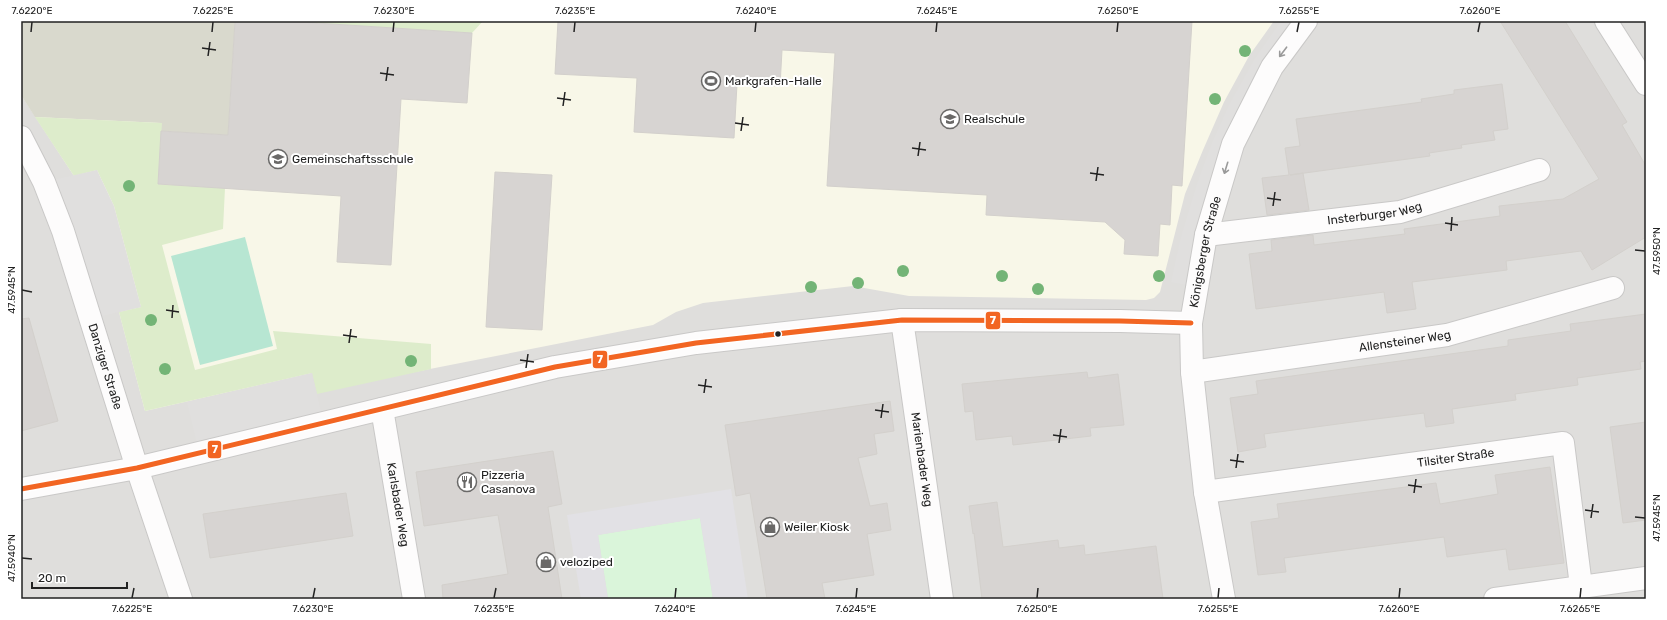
<svg xmlns="http://www.w3.org/2000/svg" width="1667" height="620" viewBox="0 0 1667 620" font-family="Rubik,sans-serif">
	<style>
		.residential { fill: #dfdedc }
		.education { fill: #f8f7e8 }
		.construction { fill: #d9d9cd }
		.grass { fill: #ddeccb }
		.park { fill: #daf5da }
		.pitch { fill: #b7e6d2 }
		.parking { fill: #e0dfde }
		.plaza { fill: #e2e1e5 }
		.building { fill: #d7d4d2; stroke: #d3d0cc }
		.lines { fill: none; stroke-linecap: round; stroke-linejoin: round }
		.minor-casing { stroke: #c9c8c7; stroke-width: 24 }
		.minor { stroke: #fdfcfc; stroke-width: 22 }
		.bus-1-casing { stroke: #fff; stroke-width: 8 }
		.bus-1 { stroke: #f26522; stroke-width: 5 }
		.tree { fill: #73b476 }
		.oneway { stroke: #9a9a9a }
		.ticks { fill: none; stroke: #222; stroke-width: 1.5 }
		.bus-dot { fill: #222; stroke: #fff; stroke-width: 1.5 }
		.labels { text-anchor: middle; stroke-width: 4; stroke-linejoin: round; paint-order: stroke }
		.poi-label { font-size: 12px; fill: #222; stroke: #fff; text-anchor: start }
		.street-label { font-size: 12px; fill: #222; stroke: #fff }
		.line-badge { stroke: #fff; stroke-width: 1.5 }
		.badge-label { font-size: 11px; text-anchor: middle; font-weight: bold; fill: #fff }
		.neatline { fill: none; stroke: #222; stroke-width: 1.5 }
		.ticks-label { font-size: 10px; text-anchor: middle; fill: #222 }
	</style>
	<rect width="100%" height="100%" fill="#f0eeeb"/>
	<!-- residential -->
	<path class="residential" d="M 21,21 L 1646,21 L 1646,599 L 21,599 Z"/>
	<!-- education -->
	<path class="education" d="M 21,21 L 1274,21 L 1249,56 L 1224,102 L 1203,150 L 1185,194 L 1160,292 L 1154,298 L 1146,300 L 909,296 L 853,286 L 703,303 L 676,312 L 653,325 L 384,378 L 312,373 L 145,411 L 119,312 L 141,307 L 97,170 L 74,176 L 21,95 Z"/>
	<!-- construction -->
	<path class="construction" d="M 21,21 L 235,21 L 228,135 L 161,131 L 161,123 L 35,117 L 21,95 Z"/>
	<!-- grass -->
	<path class="grass" d="M 285,21 L 483,21 L 472,33 Z
		M 35,117 L 162,123 L 158,184 L 225,188 L 223,229 L 162,245 L 195,370 L 277,349 L 273,331 L 431,344 L 431,369 L 317,394 L 312,373 L 145,411 L 119,312 L 141,307 L 114,206 L 97,170 L 74,176 Z"/>
	<!-- park -->
	<path class="park" d="M 700,518 L 713,599 L 608,599 L 598,535 Z"/>
	<!-- pitch -->
	<path class="pitch" d="M 245,237 L 273,346 L 200,365 L 171,256 Z"/>
	<!-- parking -->
	<path class="parking" d="M 1281,21 L 1306,21 L 1233,144 L 1197,287 L 1171,282 L 1181,237 L 1197,184 L 1212,143 L 1229,105 L 1254,60 Z
		M 97,170 L 114,206 L 141,307 L 90,319 L 44,182 Z
		M 312,373 L 324,424 L 199,452 L 187,402 Z"/>
	<!-- plaza -->
	<path class="plaza" d="M 731,489 L 748,599 L 713,599 L 700,518 L 598,535 L 608,599 L 581,599 L 567,515 Z"/>
	<!-- building -->
	<path class="building" d="M 235,21 L 285,21 L 472,33 L 467,103 L 401,99 L 391,265 L 337,262 L 341,196 L 158,184 L 161,131 L 228,135 Z
		M 558,21 L 1192,21 L 1182,186 L 1172,185 L 1170,225 L 1160,224 L 1158,256 L 1124,254 L 1125,240 L 1105,222 L 986,215 L 987,195 L 827,186 L 835,53 L 782,50 L 780,86 L 737,84 L 734,138 L 634,132 L 637,78 L 555,74 Z
		M 1500,21 L 1565,21 L 1627,122 L 1622,125 L 1646,166 L 1646,237 L 1592,270 L 1581,251 L 1506,261 L 1507,270 L 1412,282 L 1416,309 L 1387,313 L 1384,292 L 1256,309 L 1249,254 L 1272,251 L 1271,240 L 1313,235 L 1314,245 L 1405,234 L 1404,229 L 1500,216 L 1499,206 L 1563,199 L 1599,179 Z
		M 1502,84 L 1508,129 L 1493,131 L 1495,140 L 1461,145 L 1462,148 L 1429,153 L 1430,156 L 1290,175 L 1303,173 L 1309,210 L 1267,215 L 1262,178 L 1289,175 L 1285,148 L 1300,146 L 1296,119 L 1422,102 L 1421,99 L 1454,94 L 1454,90 Z
		M 495,172 L 552,175 L 542,330 L 486,327 Z
		M 1646,314 L 1646,361 L 1640,362 L 1641,369 L 1577,378 L 1578,385 L 1515,394 L 1516,400 L 1452,409 L 1454,423 L 1426,427 L 1424,413 L 1360,421 L 1264,434 L 1266,447 L 1238,452 L 1230,398 L 1258,394 L 1256,381 L 1508,346 L 1508,340 L 1571,331 L 1570,324 Z
		M 29,318 L 58,421 L 21,431 L 21,319 Z
		M 1087,372 L 1088,378 L 1118,374 L 1124,425 L 1090,428 L 1091,436 L 1013,445 L 1012,436 L 976,440 L 973,411 L 965,412 L 962,384 Z
		M 890,401 L 894,431 L 874,434 L 877,454 L 858,458 L 870,506 L 887,503 L 891,530 L 867,534 L 874,575 L 822,583 L 825,599 L 767,599 L 750,493 L 736,496 L 725,425 Z
		M 1646,422 L 1646,520 L 1623,523 L 1610,427 Z
		M 553,451 L 562,504 L 548,507 L 562,599 L 443,599 L 442,585 L 508,574 L 498,515 L 424,526 L 416,472 Z
		M 1550,467 L 1564,563 L 1509,570 L 1506,549 L 1447,557 L 1444,537 L 1284,558 L 1286,572 L 1258,575 L 1251,522 L 1279,518 L 1277,504 L 1436,483 L 1440,504 L 1498,494 L 1495,475 Z
		M 346,493 L 353,536 L 210,558 L 203,514 Z
		M 997,502 L 1003,547 L 1058,540 L 1059,548 L 1084,545 L 1085,555 L 1156,546 L 1163,599 L 982,599 L 974,533 L 973,534 L 969,506 Z"/>
	<g class="lines">
		<!-- minor casing -->
		<g class="minor-casing">
			<g id="minor">
				<path d="M 1606,21 L 1646,84"/>
				<path id="s1" d="M 21,137 L 44,182 L 63,231 L 137,468 L 181,599"/>
				<path id="s2" d="M 1206,235 L 1400,212 L 1539,170"/>
				<path id="s3" d="M 902,320 L 942,599"/>
				<path id="s4" d="M 1192,372 L 1447,335 L 1613,288"/>
				<path id="s5" d="M 382,409 L 414,599"/>
				<path d="M 21,489 L 137,468 L 555,367 L 696,343 L 902,320 L 1120,321 L 1191,323"/>
				<path id="s6" d="M 1205,492 L 1563,443 L 1581,586"/>
				<path id="s7" d="M 1224,599 L 1205,492 L 1192,372 L 1191,323 L 1206,235 L 1233,144 L 1272,67 L 1306,21"/>
				<path d="M 1495,599 L 1646,578"/>
			</g>
		</g>
		<!-- minor -->
		<use href="#minor" class="minor"/>
		<!-- bus-1 casing -->
		<g class="bus-1-casing">
			<path id="bus-1" d="M 21,489 L 137,468 L 555,367 L 696,343 L 902,320 L 1120,321 L 1191,323"/>
		</g>
		<!-- bus-1 -->
		<use href="#bus-1" class="bus-1"/>
	</g>
	<!-- trees -->
	<g class="tree">
		<circle cx="1245" cy="51" r="6"/>
		<circle cx="1215" cy="99" r="6"/>
		<circle cx="129" cy="186" r="6"/>
		<circle cx="903" cy="271" r="6"/>
		<circle cx="1002" cy="276" r="6"/>
		<circle cx="1159" cy="276" r="6"/>
		<circle cx="858" cy="283" r="6"/>
		<circle cx="811" cy="287" r="6"/>
		<circle cx="1038" cy="289" r="6"/>
		<circle cx="151" cy="320" r="6"/>
		<circle cx="411" cy="361" r="6"/>
		<circle cx="165" cy="369" r="6"/>
	</g>
	<!-- one-way arrows -->
	<defs><path id="oneway-shaft" d="M-6 0H5M1.5-3L5.5 0L1.5 3" fill="none" stroke-width="1.6" stroke-linecap="round" stroke-linejoin="round"/></defs>
	<g class="oneway">
		<use href="#oneway-shaft" transform="translate(1283 52) rotate(127)"/>
		<use href="#oneway-shaft" transform="translate(1226 168) rotate(107)"/>
	</g>
	<!-- ticks -->
	<path class="ticks" d="M 31,32 L 32,22M 212,32 L 213,22M 393,32 L 394,22M 574,32 L 575,22M 755,32 L 756,22M 936,32 L 937,22M 1117,32 L 1118,22M 1297,32 L 1299,22M 1478,32 L 1480,22M 202,48 L 216,50M 208,56 L 210,42M 380,73 L 394,75M 386,81 L 388,67M 557,98 L 571,100M 563,106 L 565,92M 735,123 L 749,125M 741,131 L 743,117M 912,148 L 926,150M 918,156 L 920,142M 1090,173 L 1104,175M 1096,181 L 1098,167M 1267,198 L 1281,200M 1273,206 L 1275,192M 1445,223 L 1458,225M 1451,231 L 1452,217M 1635,250 L 1645,251M 22,290 L 32,292M 166,310 L 179,312M 172,318 L 173,305M 343,335 L 357,337M 349,343 L 351,329M 520,360 L 534,362M 526,368 L 528,354M 698,385 L 712,387M 704,393 L 706,379M 875,410 L 889,412M 881,418 L 883,404M 1053,435 L 1067,437M 1059,443 L 1061,429M 1230,460 L 1244,462M 1236,468 L 1238,454M 1408,485 L 1422,487M 1414,493 L 1416,479M 1585,510 L 1599,512M 1635,517 L 1645,518M 1591,518 L 1593,504M 22,558 L 32,559M 132,598 L 134,588M 313,598 L 315,588M 494,598 L 496,588M 675,598 L 676,588M 856,598 L 857,588M 1037,598 L 1038,588M 1218,598 L 1219,588M 1399,598 L 1400,588M 1580,598 L 1581,588"/>
	<!-- icons -->
	<defs>
		<g id="stadium-ring" transform="scale(1)"><circle r="9.5" fill="#fff" stroke="#6a6968" stroke-width="1.5"/><path d="M0-5a6.5 5 0 1 0 0 10a6.5 5 0 1 0 0-10ZM-3.5-1.8h7v3.6h-7Z" fill="#6a6968"/></g>
		<g id="school-ring" transform="scale(1)"><circle r="9.5" fill="#fff" stroke="#6a6968" stroke-width="1.5"/><path d="M0-5L7-2L0 1L-7-2ZM-4 1L0 2.5L4 1V4Q0 6-4 4Z" fill="#6a6968"/></g>
		<g id="restaurant-ring" transform="scale(1)"><circle r="9.5" fill="#fff" stroke="#6a6968" stroke-width="1.5"/><path d="M-5-6h1v4h1v-4h1v4h1v-4h1v5L-1.5 .5V6h-2V.5L-5-1ZM5-6V6H3V1.5H1.5Q1.5-4 5-6Z" fill="#6a6968"/></g>
		<g id="shop-ring" transform="scale(1)"><circle r="9.5" fill="#fff" stroke="#6a6968" stroke-width="1.5"/><path d="M-5-2.5h2.3a2.7 3.5 0 0 1 5.4 0H5L5.5 6h-11ZM-1.5-2.5h3a1.5 2.3 0 0 0-3 0Z" fill="#6a6968"/></g>
	</defs>
	<g fill-rule="evenodd">
		<use href="#stadium-ring" x="711" y="81"/>
		<use href="#school-ring" x="950" y="119"/>
		<use href="#school-ring" x="278" y="159"/>
		<use href="#restaurant-ring" x="467" y="482"/>
		<use href="#shop-ring" x="770" y="527"/>
		<use href="#shop-ring" x="546" y="562"/>
	</g>
	<!-- markers -->
	<circle class="bus-dot" cx="778" cy="334" r="3.5"/>
	<g class="labels">
		<!-- poi labels -->
		<g class="poi-label">
			<text x="725" y="85">Markgrafen-Halle</text>
			<text x="964" y="123">Realschule</text>
			<text x="292" y="163">Gemeinschaftsschule</text>
			<text x="481" y="479">Pizzeria<tspan x="481" dy="14">Casanova</tspan></text>
			<text x="784" y="531">Weiler Kiosk</text>
			<text x="560" y="566">veloziped</text>
		</g>
		<!-- street labels -->
		<g class="street-label">
			<text dy="4" stroke="none"><textPath href="#s2" startOffset="170">Insterburger Weg</textPath></text>
			<text dy="4" stroke="none"><textPath href="#s7" startOffset="351">Königsberger Straße</textPath></text>
			<text dy="4" stroke="none"><textPath href="#s4" startOffset="215">Allensteiner Weg</textPath></text>
			<text dy="4" stroke="none"><textPath href="#s1" startOffset="245">Danziger Straße</textPath></text>
			<text dy="4" stroke="none"><textPath href="#s6" startOffset="253">Tilsiter Straße</textPath></text>
			<text dy="4" stroke="none"><textPath href="#s3" startOffset="141">Marienbader Weg</textPath></text>
			<text dy="4" stroke="none"><textPath href="#s5" startOffset="97">Karlsbader Weg</textPath></text>
		</g>
	</g>
	<g class="line-badge">
		<rect x="985" y="311" width="16" height="19" rx="4" fill="#f26522"/>
		<rect x="592" y="350" width="16" height="19" rx="4" fill="#f26522"/>
		<rect x="207" y="440" width="15" height="19" rx="4" fill="#f26522"/>
	</g>
	<g class="badge-label">
		<text x="993" y="324">7</text>
		<text x="600" y="363">7</text>
		<text x="215" y="453">7</text>
	</g>
	<!-- border -->
	<rect width="1667" height="620" fill="none" stroke="#ffffff" stroke-width="44"/>
	<!-- scale -->
	<path d="M32 582v6h95v-6" fill="none" stroke="#222222" stroke-width="2"/>
	<text x="38" y="582" font-size="12" fill="#222222" stroke="#ffffff" stroke-width="3" paint-order="stroke">20 m</text>
	<rect x="22" y="22" width="1623" height="576" class="neatline"/>
	<g class="ticks-label">
		<text x="32" y="14">7.6220°E</text>
		<text x="213" y="14">7.6225°E</text>
		<text x="394" y="14">7.6230°E</text>
		<text x="575" y="14">7.6235°E</text>
		<text x="756" y="14">7.6240°E</text>
		<text x="937" y="14">7.6245°E</text>
		<text x="1118" y="14">7.6250°E</text>
		<text x="1299" y="14">7.6255°E</text>
		<text x="1480" y="14">7.6260°E</text>
		<text transform="translate(1656 251) rotate(-90)" y="4">47.5950°N</text>
		<text transform="translate(11 290) rotate(-90)" y="4">47.5945°N</text>
		<text transform="translate(1656 518) rotate(-90)" y="4">47.5945°N</text>
		<text transform="translate(11 558) rotate(-90)" y="4">47.5940°N</text>
		<text x="132" y="612">7.6225°E</text>
		<text x="313" y="612">7.6230°E</text>
		<text x="494" y="612">7.6235°E</text>
		<text x="675" y="612">7.6240°E</text>
		<text x="856" y="612">7.6245°E</text>
		<text x="1037" y="612">7.6250°E</text>
		<text x="1218" y="612">7.6255°E</text>
		<text x="1399" y="612">7.6260°E</text>
		<text x="1580" y="612">7.6265°E</text>
	</g>
</svg>
